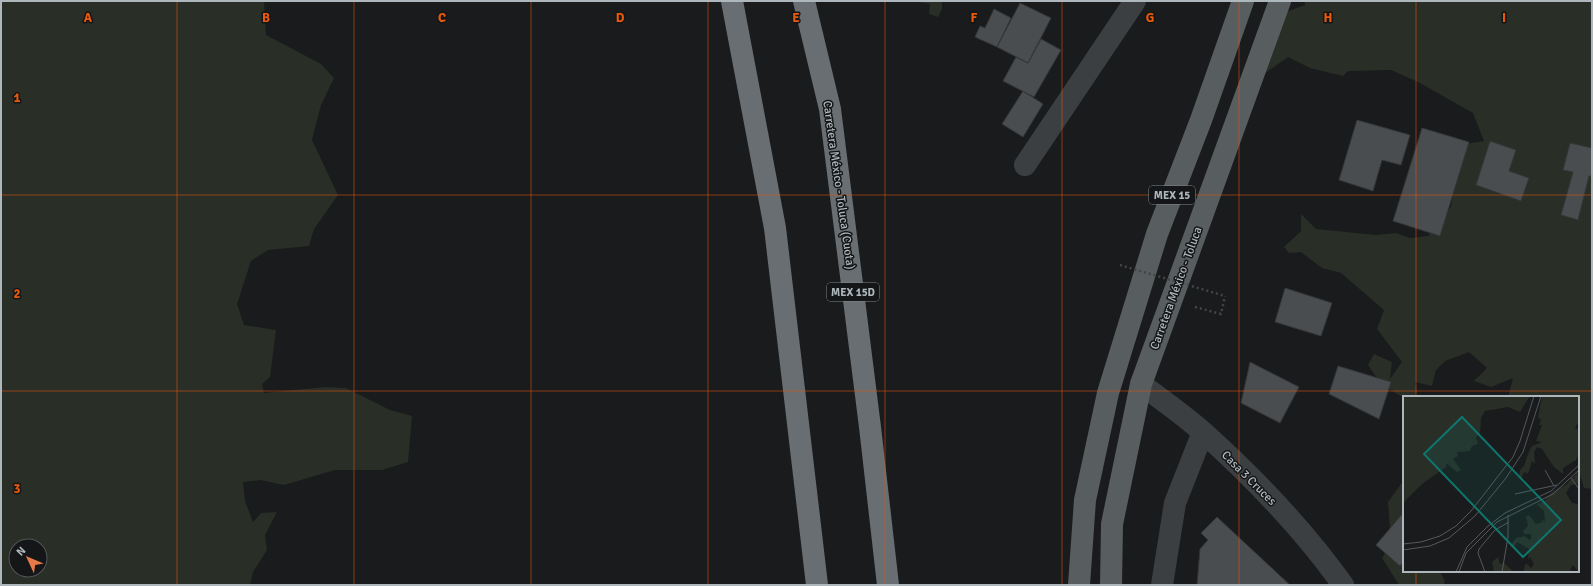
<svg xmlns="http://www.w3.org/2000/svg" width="1593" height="586" viewBox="0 0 1593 586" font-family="Signika,sans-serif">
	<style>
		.green { fill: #292e27; fill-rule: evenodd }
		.building { fill: #4a4d4f; stroke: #353638 }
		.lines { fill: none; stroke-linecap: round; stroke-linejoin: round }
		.path { stroke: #424648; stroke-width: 2.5; stroke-dasharray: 2 3; stroke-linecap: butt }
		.minor { stroke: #3c3f41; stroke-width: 22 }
		.major { stroke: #585d60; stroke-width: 22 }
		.highway { stroke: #686e72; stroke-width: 22 }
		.path-bridge { stroke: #424648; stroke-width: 2.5; stroke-dasharray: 2 3; stroke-linecap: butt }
		.grid { fill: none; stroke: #e8590c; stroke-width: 1; stroke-opacity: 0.55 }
		.labels { text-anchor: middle; stroke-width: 3; stroke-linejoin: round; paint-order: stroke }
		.shield { fill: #151618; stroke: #80878a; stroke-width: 1 }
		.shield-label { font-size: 11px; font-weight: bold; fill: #aeb7bb }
		.street-label { font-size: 12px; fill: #aeb7bb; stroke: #151618 }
		.inset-road { fill: none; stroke: #55595c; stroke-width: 1 }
		.view { fill: #0f766e; fill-opacity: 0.15; stroke: #0f766e; stroke-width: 2 }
		.inset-edge { fill: none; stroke: #aeb7bb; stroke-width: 2 }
		.grid-label { font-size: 13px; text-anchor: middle; font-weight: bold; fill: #e8590c; stroke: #151618; stroke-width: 3; stroke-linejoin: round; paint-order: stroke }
	</style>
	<rect width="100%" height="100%" fill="#1a1b1c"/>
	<!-- green -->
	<path class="green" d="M 1,1 L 264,1 L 266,35 L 321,64 L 334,78 L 321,105 L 312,140 L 338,195 L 314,229 L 309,246 L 268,250 L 251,261 L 237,304 L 244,325 L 276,330 L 270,377 L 262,384 L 264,393 L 325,387 L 346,388 L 390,410 L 412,416 L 408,462 L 382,470 L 335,470 L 284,485 L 260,480 L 243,482 L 245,501 L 253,522 L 261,513 L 277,512 L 265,535 L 267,550 L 253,572 L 250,585 L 1,585 ZM 16,546 L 40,546 L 40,570 L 16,570 Z
		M 914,1 L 942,1 L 942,9 L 938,17 L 929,14 L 930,4 Z
		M 1305,1 L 1592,1 L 1592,489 L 1584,488 L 1580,475 L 1578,475 L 1578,397 L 1508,397 L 1513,378 L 1491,387 L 1474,381 L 1487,368 L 1469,352 L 1445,361 L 1436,370 L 1432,386 L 1415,382 L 1417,391 L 1414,397 L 1404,398 L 1382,385 L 1368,365 L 1374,354 L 1392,362 L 1390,379 L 1402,362 L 1377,329 L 1384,310 L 1341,273 L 1322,268 L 1301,252 L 1289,253 L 1284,247 L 1301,231 L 1301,214 L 1316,229 L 1376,235 L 1396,233 L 1410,238 L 1428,236 L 1451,207 L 1458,164 L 1465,144 L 1484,141 L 1473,113 L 1418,82 L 1391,70 L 1348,71 L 1343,76 L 1310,68 L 1288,57 L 1264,74 L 1277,15 L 1305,5 Z
		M 1404,480 L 1404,571 L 1440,571 L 1445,582 L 1443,585 L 1399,585 L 1382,558 L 1391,543 L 1388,502 Z"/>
	<!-- building -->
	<path class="building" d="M 1020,3 L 1051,18 L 1028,63 L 997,47 Z
		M 994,9 L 1011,18 L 997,47 L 975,37 L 980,26 L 985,28 Z
		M 1041,39 L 1061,50 L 1034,97 L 1003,81 L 1016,57 L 1028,63 Z
		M 1023,91 L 1043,104 L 1023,137 L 1002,124 Z
		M 1357,120 L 1410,135 L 1401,165 L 1382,160 L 1373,191 L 1339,180 Z
		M 1422,128 L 1469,142 L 1440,236 L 1393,221 Z
		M 1490,141 L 1516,150 L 1509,171 L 1529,178 L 1521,201 L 1476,185 Z
		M 1570,143 L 1592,148 L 1592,176 L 1589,176 L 1578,220 L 1561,215 L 1573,172 L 1563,170 Z
		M 1285,288 L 1332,303 L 1321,336 L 1275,322 Z
		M 1250,362 L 1299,387 L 1280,423 L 1241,403 Z
		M 1338,366 L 1391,382 L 1379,419 L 1329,394 Z
		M 1404,512 L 1404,561 L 1400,566 L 1376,545 Z
		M 1217,517 L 1290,585 L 1197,585 L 1200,549 L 1208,540 L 1201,533 Z"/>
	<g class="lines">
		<!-- path -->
		<path class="path" d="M 1195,307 L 1221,314 L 1225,296"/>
		<!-- minor -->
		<path class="minor" d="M 1025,165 L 1135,1
			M 1141,384 C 1162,400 1184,415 1204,433 C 1255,479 1303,529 1343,585
			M 1162,585 L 1175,503 L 1203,432"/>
		<!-- major -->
		<path class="major" d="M 1079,585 L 1085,500 L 1108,393 L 1157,234 L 1201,120 L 1243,1
			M 1111,585 L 1112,524 L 1141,384 L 1280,1"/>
		<!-- highway -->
		<path class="highway" d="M 732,1 L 775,228 L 817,585
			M 804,1 L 830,109 L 870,427 L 888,585"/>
		<!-- path-bridge -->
		<path class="path-bridge" d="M 1120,265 L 1225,296"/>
	</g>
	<!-- grid -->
	<path class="grid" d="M 177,1 L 177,585M 354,1 L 354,585M 531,1 L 531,585M 708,1 L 708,585M 885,1 L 885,585M 1062,1 L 1062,585M 1239,1 L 1239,585M 1416,1 L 1416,397M 1,195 L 1592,195M 1,391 L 1592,391M 1416,571 L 1416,585"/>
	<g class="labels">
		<!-- shield labels -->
		<g class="shield">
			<rect x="1149" y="186" width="46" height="18" rx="3"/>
			<rect x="827" y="283" width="52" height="18" rx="3"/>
		</g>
		<g class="shield-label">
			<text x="1172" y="199">MEX 15</text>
			<text x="853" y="296">MEX 15D</text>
		</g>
		<!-- street labels -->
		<g class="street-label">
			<text transform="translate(839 185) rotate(82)" y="4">Carretera México - Toluca (Cuota)</text>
			<text transform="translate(1176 288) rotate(-70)" y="4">Carretera México - Toluca</text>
			<text transform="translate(1249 478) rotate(45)" y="4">Casa 3 Cruces</text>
		</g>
	</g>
	<!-- overview -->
	<g transform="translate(1403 396)">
		<rect width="176" height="176" fill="#1a1b1c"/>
		<path d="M 0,0 L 127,0 L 117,16 L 105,11 L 82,15 L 78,22 L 77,38 L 73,41 L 75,48 L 69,50 L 67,55 L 54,56 L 55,60 L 50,63 L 58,74 L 54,76 L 43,67 L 43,71 L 19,88 L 0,107 ZM 139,0 L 176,0 L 176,25 L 172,32 L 176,34 L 176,58 L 173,64 L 160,72 L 160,78 L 151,71 L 139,53 L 134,51 L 131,56 L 132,68 L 129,65 L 125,78 L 121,76 L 118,84 L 116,82 L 117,74 L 121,70 L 125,58 L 129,50 L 139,46 L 133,45 L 139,29 L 136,29 L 138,24 L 135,21 ZM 176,75 L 176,88 L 168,89 L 163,97 L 169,107 L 176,108 L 176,176 L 170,169 L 167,174 L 171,176 L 120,176 L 123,167 L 128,172 L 131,168 L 127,161 L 125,164 L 126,153 L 114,146 L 111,151 L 108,151 L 108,149 L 113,142 L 122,140 L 126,144 L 128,143 L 128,138 L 121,138 L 120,135 L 125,130 L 123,120 L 126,119 L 133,128 L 139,126 L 138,123 L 142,126 L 141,115 L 133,108 L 140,106 L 150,95 L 163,89 ZM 95,161 L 97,168 L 101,167 L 111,176 L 91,176 L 89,166 Z" fill="#292e27"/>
		<path class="inset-road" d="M 142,74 L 151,90M 168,82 L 176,93M 112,98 L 154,89M 0,148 L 18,146 L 37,140 L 53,130 L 68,115 L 110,61 L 117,45 L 131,0M 0,154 L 27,150 L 46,142 L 72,120 L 103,82 L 120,56 L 138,0M 53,176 L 64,151 L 84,131 L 102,117 L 148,95 L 176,69M 56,176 L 63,157 L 94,126 L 150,98 L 176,74M 82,176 L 75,157 L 76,153 L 92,134 L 106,126M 99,176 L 105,141 L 105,119"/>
		<path class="view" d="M 59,21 L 158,124 L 120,161 L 21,58 Z"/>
		<rect width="176" height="176" class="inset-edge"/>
	</g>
	<g class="grid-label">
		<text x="88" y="22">A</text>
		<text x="266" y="22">B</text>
		<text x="442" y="22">C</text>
		<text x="620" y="22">D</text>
		<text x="796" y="22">E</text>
		<text x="974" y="22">F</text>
		<text x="1150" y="22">G</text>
		<text x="1328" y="22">H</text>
		<text x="1504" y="22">I</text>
		<text x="17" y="102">1</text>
		<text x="17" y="298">2</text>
		<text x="17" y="493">3</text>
	</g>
	<!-- border -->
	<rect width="1593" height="586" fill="none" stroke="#aeb7bb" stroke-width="4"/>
	<!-- north arrow -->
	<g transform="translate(28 558) rotate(314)"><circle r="19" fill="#151618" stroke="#525659"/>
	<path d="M0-3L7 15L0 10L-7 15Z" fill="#e5794a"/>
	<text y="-6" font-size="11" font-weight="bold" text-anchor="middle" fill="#aeb7bb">N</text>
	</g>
</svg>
